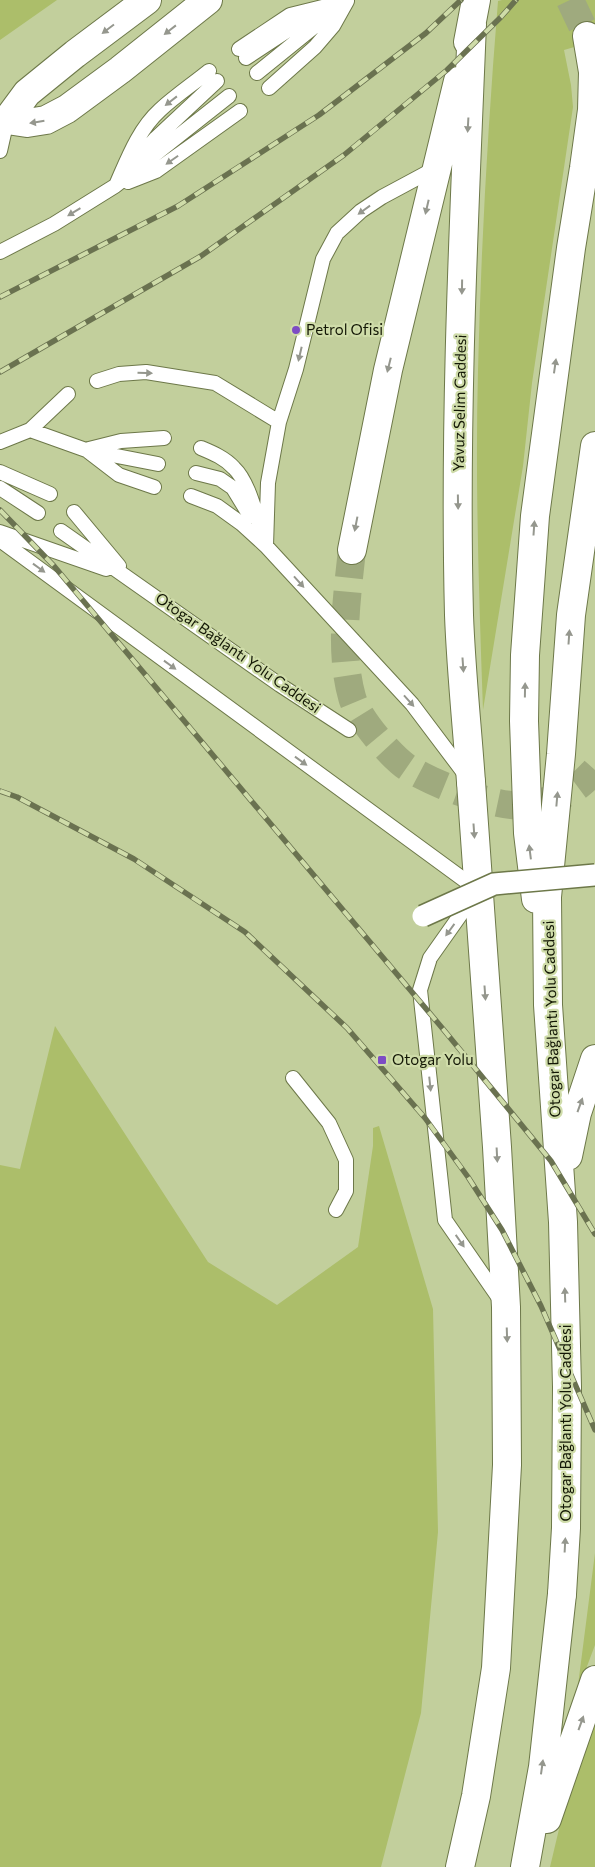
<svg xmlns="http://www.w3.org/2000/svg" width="595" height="1867" viewBox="0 0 595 1867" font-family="Commissioner,sans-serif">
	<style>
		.green { fill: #acbe6a }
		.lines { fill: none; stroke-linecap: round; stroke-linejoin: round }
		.primary-tunnel { stroke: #9faa7e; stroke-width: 28; stroke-dasharray: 28 14; stroke-linecap: butt }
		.service-casing { stroke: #6d7849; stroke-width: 16 }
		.primary-casing { stroke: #6d7849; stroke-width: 30 }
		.trunk-casing { stroke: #6d7849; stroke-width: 30 }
		.service { stroke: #fff; stroke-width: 14 }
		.primary { stroke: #fff; stroke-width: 28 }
		.trunk { stroke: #fff; stroke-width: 28 }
		.rail-casing { stroke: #6a7250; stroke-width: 5.5 }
		.rail { stroke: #cfdca9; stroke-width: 4; stroke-dasharray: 11; stroke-linecap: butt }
		.pedestrian-bridge-casing { stroke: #6d7849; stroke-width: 24; stroke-linecap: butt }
		.pedestrian-bridge { stroke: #fff; stroke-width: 21 }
		.oneway { fill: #95978e }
		.poi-dot { fill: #7d4cc4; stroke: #cfdca9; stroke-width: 2 }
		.labels { text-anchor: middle; stroke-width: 4.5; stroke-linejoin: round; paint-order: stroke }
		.poi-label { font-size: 15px; fill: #131705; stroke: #cfdca9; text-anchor: start }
		.street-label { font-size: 15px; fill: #131705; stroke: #cfdca9 }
	</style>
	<rect width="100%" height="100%" fill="#c2cf9c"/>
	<!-- green -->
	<path class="green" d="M 0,0 L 57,0 L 0,40 Z
		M 502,0 L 595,0 L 595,41 L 564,50 L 571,85 L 573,107 L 532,383 L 523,466 L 483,710 C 479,597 475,483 478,370 C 481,247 488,124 498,1 Z
		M 55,1026 L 208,1262 L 277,1305 L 358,1247 L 373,1146 L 373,1128 L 379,1126 L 433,1309 L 438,1532 L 421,1713 L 381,1867 L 0,1867 L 0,1165 L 20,1169 Z
		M 595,1553 L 595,1645 L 577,1693 Z
		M 595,1713 L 595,1867 L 550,1867 L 569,1787 Z"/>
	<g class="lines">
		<!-- primary-tunnel -->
		<path class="primary-tunnel" d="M 570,0 L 587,36
			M 352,550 C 347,597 339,651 352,697 C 357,717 391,757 408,768 C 435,785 494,807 526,806 C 531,805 536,803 541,802 C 566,796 578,789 595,770"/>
		<!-- service casing -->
		<g class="service-casing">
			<path id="service" d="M 239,49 L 290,15 L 347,1
				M 246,58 L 296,25 L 319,14
				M 257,73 L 341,5
				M 269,88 L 315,47 L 333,26 L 347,1
				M 0,151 L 7,120
				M 131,166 L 156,138 L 217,81
				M 128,182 L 156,171 L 240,111
				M 117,183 C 128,158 139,129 160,110 C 175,96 193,84 209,71
				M 0,252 L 54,224 L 115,186 L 229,96
				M 97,381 L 119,374 L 146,372 L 215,383 L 279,422
				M 30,430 L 68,394
				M 0,442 L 30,430 L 86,450 L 158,464
				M 201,448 C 213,453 225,458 234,468 C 249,482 256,516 263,535
				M 89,449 L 121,441 L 164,438
				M 89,452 L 119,475 L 154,487
				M 0,472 L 50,494
				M 196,473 L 220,479 L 233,488 L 250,516
				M 0,488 L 38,513
				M 191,496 L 217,506 L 242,524 L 266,546 L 412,704 L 467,777
				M 74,512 L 119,566
				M 61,531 L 280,685 L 349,730
				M 0,532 L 106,569
				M 0,540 L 478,890 L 430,958 L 420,990 L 445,1220 L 501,1301
				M 266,546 L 268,483 L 279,422 L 296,369 L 323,259 L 337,233 L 361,211 L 382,197 L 436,168
				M 293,1078 L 329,1123 L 346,1160 L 346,1191 L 336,1210"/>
		</g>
		<!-- primary casing -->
		<g class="primary-casing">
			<path id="primary" d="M 147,0 L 75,54 L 27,93 L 7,120 L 27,123 L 46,120 L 67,109 L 120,70 L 208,0
				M 468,42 L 476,0
				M 352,550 L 388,370 L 458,81
				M 471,782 C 467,726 461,670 459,615 C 454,418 464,220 472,24
				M 536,899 L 528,833 L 524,721 L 525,655 L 535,516 L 571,248 L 584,168 L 592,110 L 593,72 L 587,36
				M 568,1156 L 577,1113 L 595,1059
				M 562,1594 L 566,1528 L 567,1387 L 563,1222 L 548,1005 L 547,897 L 561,754 L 571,615 L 595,446"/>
		</g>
		<!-- trunk casing -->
		<g class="trunk-casing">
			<path id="trunk" d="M 547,1819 L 595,1680
				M 460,1867 L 476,1796 L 496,1668 L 507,1465 L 506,1307 L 497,1147 L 471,782
				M 525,1867 L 543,1767 L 562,1594"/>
		</g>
		<!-- service -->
		<use href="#service" class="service"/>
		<!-- primary -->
		<use href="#primary" class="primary"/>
		<!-- trunk -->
		<use href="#trunk" class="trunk"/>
		<!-- rail casing -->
		<g class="rail-casing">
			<path id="rail" d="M 0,297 L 178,206 L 319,115 L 426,33 L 461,0
				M 0,372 L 201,256 L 344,155 L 447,70 L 501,17 L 516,0
				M 0,510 L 54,566 L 443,1029 L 551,1161 L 595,1234
				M 0,791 L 17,797 L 134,859 L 245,932 L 347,1028 L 425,1118 L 468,1177 L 502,1230 L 541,1306 L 595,1430"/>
		</g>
		<!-- rail -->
		<use href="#rail" class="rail"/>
		<!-- pedestrian-bridge casing -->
		<g class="pedestrian-bridge-casing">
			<path id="pedestrian-bridge" d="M 423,916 L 494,884 L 595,875"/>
		</g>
		<!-- pedestrian-bridge -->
		<use href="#pedestrian-bridge" class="pedestrian-bridge"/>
	</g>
	<!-- one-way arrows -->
	<defs><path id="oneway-solid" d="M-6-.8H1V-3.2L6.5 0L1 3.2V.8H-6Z" transform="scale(1.25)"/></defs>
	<g class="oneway">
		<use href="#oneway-solid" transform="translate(108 29) rotate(143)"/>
		<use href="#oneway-solid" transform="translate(170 30) rotate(142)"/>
		<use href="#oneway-solid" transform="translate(171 101) rotate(142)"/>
		<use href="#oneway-solid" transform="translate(37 122) rotate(171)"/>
		<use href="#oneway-solid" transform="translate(468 125) rotate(93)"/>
		<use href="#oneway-solid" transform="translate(172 160) rotate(145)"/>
		<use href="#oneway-solid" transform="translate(427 207) rotate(103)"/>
		<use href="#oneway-solid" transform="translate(364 210) rotate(144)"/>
		<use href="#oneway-solid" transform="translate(74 212) rotate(149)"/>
		<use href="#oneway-solid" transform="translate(462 287) rotate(91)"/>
		<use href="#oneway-solid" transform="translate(300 354) rotate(103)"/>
		<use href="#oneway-solid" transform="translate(389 365) rotate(104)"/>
		<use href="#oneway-solid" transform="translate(555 366) rotate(-82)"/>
		<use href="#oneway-solid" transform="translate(145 373) rotate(2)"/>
		<use href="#oneway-solid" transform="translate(458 502) rotate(89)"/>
		<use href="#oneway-solid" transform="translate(356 524) rotate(101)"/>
		<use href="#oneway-solid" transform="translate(534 528) rotate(-86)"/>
		<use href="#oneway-solid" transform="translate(39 568) rotate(36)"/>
		<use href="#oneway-solid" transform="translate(299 582) rotate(48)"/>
		<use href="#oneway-solid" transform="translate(569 637) rotate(-86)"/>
		<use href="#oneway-solid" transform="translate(170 665) rotate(36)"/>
		<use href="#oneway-solid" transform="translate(463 665) rotate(86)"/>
		<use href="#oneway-solid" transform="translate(525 690) rotate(-89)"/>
		<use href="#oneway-solid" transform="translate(409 701) rotate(48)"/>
		<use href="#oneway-solid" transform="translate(301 761) rotate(36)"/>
		<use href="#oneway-solid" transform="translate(557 799) rotate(-85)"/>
		<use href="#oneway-solid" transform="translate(474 831) rotate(86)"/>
		<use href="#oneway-solid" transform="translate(530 852) rotate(-97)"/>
		<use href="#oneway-solid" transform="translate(450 930) rotate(126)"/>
		<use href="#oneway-solid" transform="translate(485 993) rotate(86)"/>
		<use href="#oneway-solid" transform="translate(430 1084) rotate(84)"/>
		<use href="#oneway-solid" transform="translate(580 1105) rotate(-70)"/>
		<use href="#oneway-solid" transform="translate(497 1155) rotate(87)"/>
		<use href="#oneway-solid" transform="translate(460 1241) rotate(55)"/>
		<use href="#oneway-solid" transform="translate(565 1295) rotate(-92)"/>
		<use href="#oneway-solid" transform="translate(507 1335) rotate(88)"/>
		<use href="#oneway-solid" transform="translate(565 1545) rotate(-87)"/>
		<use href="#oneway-solid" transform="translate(581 1723) rotate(-70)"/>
		<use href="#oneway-solid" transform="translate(542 1767) rotate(-82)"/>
	</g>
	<!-- markers -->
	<g class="poi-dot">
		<circle cx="296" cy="330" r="5"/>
		<rect x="377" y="1055" width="10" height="10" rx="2.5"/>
	</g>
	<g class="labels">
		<!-- poi labels -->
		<g class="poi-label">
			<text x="306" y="335">Petrol Ofisi</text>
			<text x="392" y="1065">Otogar Yolu</text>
		</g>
		<!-- street labels -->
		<g class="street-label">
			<text transform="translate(460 403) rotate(-89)" y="5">Yavuz Selim Caddesi</text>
			<text transform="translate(238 653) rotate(35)" y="5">Otogar Bağlantı Yolu Caddesi</text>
			<text transform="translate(552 1019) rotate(-92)" y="5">Otogar Bağlantı Yolu Caddesi</text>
			<text transform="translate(566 1423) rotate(-90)" y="5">Otogar Bağlantı Yolu Caddesi</text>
		</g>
	</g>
</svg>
